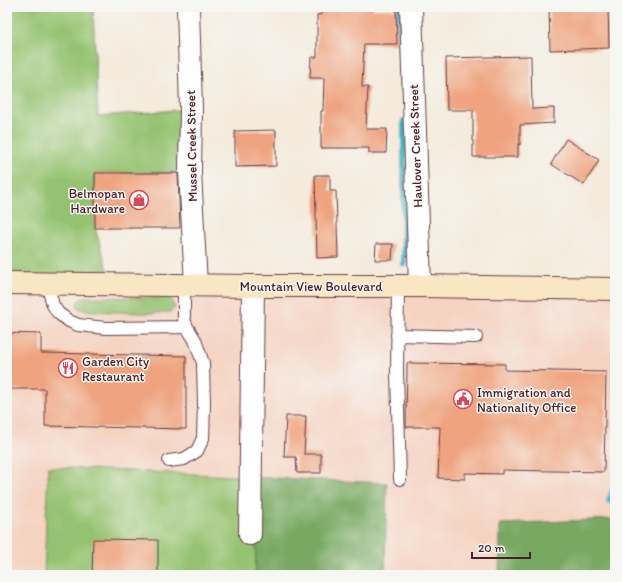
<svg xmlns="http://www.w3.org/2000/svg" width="622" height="582" viewBox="0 0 622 582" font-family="Itim,sans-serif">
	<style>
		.built { fill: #f5d3c1 }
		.green { fill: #95c270; stroke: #70704e }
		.forest { fill: #78a862; stroke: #616446 }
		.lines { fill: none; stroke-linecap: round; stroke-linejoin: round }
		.stream { stroke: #43b1bf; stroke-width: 6 }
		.building { fill: #efa37e }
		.lane-casing { stroke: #643e46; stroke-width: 14 }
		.street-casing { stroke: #643e46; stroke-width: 24 }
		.secondary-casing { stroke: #643e46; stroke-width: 24 }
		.lane { stroke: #fff; stroke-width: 12 }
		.street { stroke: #fff; stroke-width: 22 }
		.secondary { stroke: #f9e7c3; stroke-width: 22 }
		.labels { text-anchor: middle; stroke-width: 3; stroke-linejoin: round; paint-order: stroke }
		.street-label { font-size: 13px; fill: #4a1f2b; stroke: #f6f6f2 }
		.poi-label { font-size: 13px; fill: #4a1f2b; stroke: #f6f6f2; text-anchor: start }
	</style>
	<rect width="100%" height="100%" fill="#f6f6f2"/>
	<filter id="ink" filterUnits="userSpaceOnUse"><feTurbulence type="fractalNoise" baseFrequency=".025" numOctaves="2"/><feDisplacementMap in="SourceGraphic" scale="8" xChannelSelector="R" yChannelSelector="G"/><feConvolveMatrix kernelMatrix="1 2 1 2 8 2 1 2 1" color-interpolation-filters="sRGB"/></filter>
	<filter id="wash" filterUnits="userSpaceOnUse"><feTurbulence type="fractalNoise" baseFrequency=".012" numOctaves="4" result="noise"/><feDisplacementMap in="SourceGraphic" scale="16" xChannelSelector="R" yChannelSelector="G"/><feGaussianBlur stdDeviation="0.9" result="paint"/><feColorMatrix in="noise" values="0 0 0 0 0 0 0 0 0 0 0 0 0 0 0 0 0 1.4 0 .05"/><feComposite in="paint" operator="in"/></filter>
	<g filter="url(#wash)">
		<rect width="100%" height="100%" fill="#f4ebdc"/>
		<!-- built -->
		<path class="built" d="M 7,283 L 615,289 L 615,520 L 611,519 L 501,524 L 499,575 L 385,575 L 387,483 L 48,467 L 44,575 L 7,575 Z"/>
		<!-- green -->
		<path class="green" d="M 7,7 L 93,7 L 98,116 L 191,109 L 190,172 L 95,173 L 95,228 L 112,284 L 7,283 Z
			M 85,297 L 165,298 L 172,300 L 175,308 L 171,312 C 154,314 138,313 121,312 C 107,312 92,312 78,308 L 77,304 L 79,300 Z
			M 48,467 L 254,477 L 256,575 L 44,575 Z"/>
		<!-- forest -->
		<path class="forest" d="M 254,477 L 387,483 L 385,575 L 256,575 Z
			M 611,519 L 615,520 L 615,575 L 499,575 L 500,524 Z"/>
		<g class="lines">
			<!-- stream -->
			<path class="stream" d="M 399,7 L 403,88
				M 404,264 L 404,121
				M 609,501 L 615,485"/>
		</g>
		<g id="blocks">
			<!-- building -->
			<path class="building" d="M 349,7 L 373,7 L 373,9 L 396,9 L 397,44 L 364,44 L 362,87 L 368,87 L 366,129 L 387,129 L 386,153 L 369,153 L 369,148 L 321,148 L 321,111 L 323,111 L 324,78 L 310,78 L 311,57 L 317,57 L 317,15 L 322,14 L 321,9 L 349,8 Z
				M 549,7 L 608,7 L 609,48 L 550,50 Z
				M 531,56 L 532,109 L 554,108 L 554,123 L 520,125 L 520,145 L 518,144 L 518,157 L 473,157 L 473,110 L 447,110 L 446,58 Z
				M 276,130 L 276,166 L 235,167 L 235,131 Z
				M 566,139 L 599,160 L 584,185 L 551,164 Z
				M 95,173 L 178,173 L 180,228 L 95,228 Z
				M 315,175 L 330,175 L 330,191 L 336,191 L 338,257 L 317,258 Z
				M 376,244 L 393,244 L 392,260 L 375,260 Z
				M 7,333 L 41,334 L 41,353 L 186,356 L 186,429 L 45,426 L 45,389 L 7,389 Z
				M 407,363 L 505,364 L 505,370 L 606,372 L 604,472 L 502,470 L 502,474 L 465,473 L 465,479 L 438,478 L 440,427 L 406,427 Z
				M 286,416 L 306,416 L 304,454 L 321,454 L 321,473 L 297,473 L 296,457 L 284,457 Z
				M 93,539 L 158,540 L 158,575 L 92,575 Z"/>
		</g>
	</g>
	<g filter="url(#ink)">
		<use href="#blocks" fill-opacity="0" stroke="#643e46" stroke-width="1"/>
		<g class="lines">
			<!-- lane casing -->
			<g class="lane-casing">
				<path id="lane" d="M 47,284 L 53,305 L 58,313 L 69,321 L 78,325 L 106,328 L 187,327
					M 398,286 L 397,373 L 400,479
					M 397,335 L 476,337
					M 169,461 L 184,459 L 197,451 L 203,438 L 204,404 L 203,363 L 195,340 L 187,327 L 184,319 L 184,285"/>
			</g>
			<!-- street casing -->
			<g class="street-casing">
				<path id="street" d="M 188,7 L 191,109 L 190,172 L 196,285
					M 411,7 L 420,286
					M 250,534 L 253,286"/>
			</g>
			<!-- secondary casing -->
			<g class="secondary-casing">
				<path id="secondary" d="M 7,283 L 253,286 L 420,286 L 615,289"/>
			</g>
			<!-- lane -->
			<use href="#lane" class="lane"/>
			<!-- street -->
			<use href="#street" class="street"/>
			<!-- secondary -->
			<use href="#secondary" class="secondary"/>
		</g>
	</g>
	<!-- icons -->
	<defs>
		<g id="shop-ring" transform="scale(1)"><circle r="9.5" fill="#f6f6f2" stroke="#d1495b" stroke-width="1.5"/><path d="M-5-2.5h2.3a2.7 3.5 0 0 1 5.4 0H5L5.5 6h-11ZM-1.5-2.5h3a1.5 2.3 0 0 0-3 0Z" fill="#d1495b"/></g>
		<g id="restaurant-ring" transform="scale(1)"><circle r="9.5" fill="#f6f6f2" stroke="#d1495b" stroke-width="1.5"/><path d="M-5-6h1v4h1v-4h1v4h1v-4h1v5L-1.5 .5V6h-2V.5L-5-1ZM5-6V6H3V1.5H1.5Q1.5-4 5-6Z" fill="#d1495b"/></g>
		<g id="civic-ring" transform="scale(1)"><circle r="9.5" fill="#f6f6f2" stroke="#d1495b" stroke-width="1.5"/><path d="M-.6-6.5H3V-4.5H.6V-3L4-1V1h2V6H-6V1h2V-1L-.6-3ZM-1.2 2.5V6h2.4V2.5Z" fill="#d1495b"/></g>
	</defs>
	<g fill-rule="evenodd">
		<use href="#shop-ring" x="139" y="200"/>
		<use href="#restaurant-ring" x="68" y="368"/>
		<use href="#civic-ring" x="463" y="399"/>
	</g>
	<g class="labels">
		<!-- street labels -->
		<g class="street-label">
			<text transform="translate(191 146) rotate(-91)" y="5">Mussel Creek Street</text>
			<text transform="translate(415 146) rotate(-92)" y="5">Haulover Creek Street</text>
			<text x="311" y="291">Mountain View Boulevard</text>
		</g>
		<!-- poi labels -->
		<g class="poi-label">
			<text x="125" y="198" text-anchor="end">Belmopan<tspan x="125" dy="15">Hardware</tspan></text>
			<text x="82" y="366">Garden City<tspan x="82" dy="15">Restaurant</tspan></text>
			<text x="477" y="397">Immigration and<tspan x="477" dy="15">Nationality Office</tspan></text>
		</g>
	</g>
	<!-- margin -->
	<rect width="622" height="582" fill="none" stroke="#f6f6f2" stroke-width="24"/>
	<!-- scale -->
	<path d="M472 552v6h58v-6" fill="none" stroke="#4a1f2b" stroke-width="2"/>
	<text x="478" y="552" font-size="12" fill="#4a1f2b" stroke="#f6f6f2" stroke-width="3" paint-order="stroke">20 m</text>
</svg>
